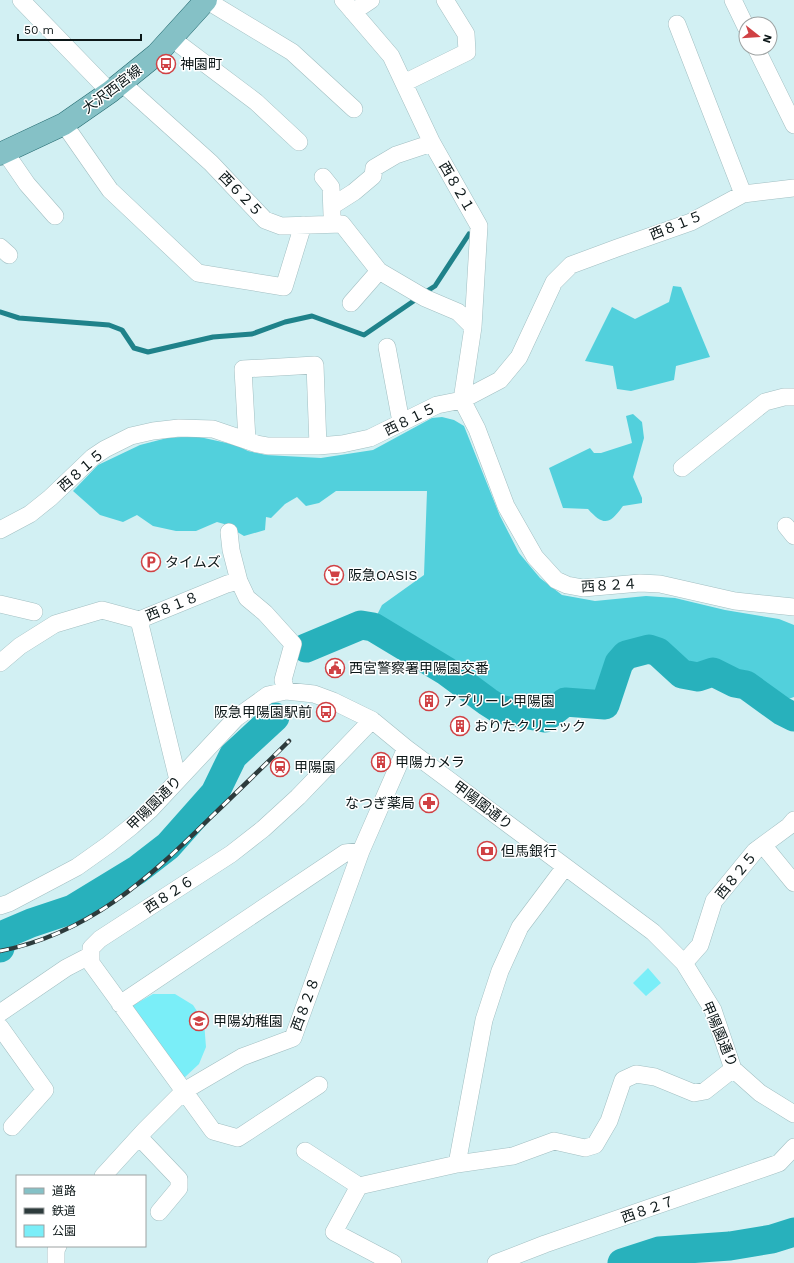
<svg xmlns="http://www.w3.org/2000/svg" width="794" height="1263" viewBox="0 0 794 1263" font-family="'Work Sans','Noto Sans JP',sans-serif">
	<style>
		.green { fill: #7aeef8 }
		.forest { fill: #52d0dc }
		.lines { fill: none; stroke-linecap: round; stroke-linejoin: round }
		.stream { stroke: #1f828a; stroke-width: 5 }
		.river { stroke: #28b1bc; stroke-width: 29 }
		.minor-casing { stroke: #a2bfc2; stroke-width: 18 }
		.major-casing { stroke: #256a70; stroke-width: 23 }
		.minor { stroke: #fff; stroke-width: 17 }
		.major { stroke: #85c1c6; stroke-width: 22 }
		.rail-casing { stroke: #2d3b3c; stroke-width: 4.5 }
		.rail { stroke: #fff; stroke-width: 3; stroke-dasharray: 9; stroke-linecap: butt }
		.labels { text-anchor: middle; stroke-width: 3; stroke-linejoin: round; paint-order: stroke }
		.poi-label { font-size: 14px; fill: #0b1617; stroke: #fff; text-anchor: start }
		.street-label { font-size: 14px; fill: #0b1617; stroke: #fff }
	</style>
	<rect width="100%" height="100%" fill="#d2f0f3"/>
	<!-- green -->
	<path class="green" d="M 648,968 L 661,983 L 646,996 L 633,983 Z
		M 153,994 L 175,994 L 193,1005 L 204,1022 L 206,1047 L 199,1064 L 184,1078 L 132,1006 Z"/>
	<!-- forest -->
	<path class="forest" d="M 673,286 L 681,287 L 710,357 L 676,366 L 674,380 L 631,391 L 617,389 L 613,366 L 585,361 L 612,307 L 635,319 L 669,302 Z
		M 633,414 L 642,422 L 644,438 L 633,477 L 642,498 L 642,503 L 623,506 C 610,524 604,527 588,509 L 563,508 L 549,468 L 590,448 L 594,453 L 601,453 L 632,443 L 626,416 Z
		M 442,417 L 454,420 L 464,426 L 500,516 L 519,553 L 540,578 L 562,595 L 595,601 L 646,596 L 675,598 L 725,610 L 779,619 L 794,625 L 794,697 L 777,703 L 746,694 L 736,687 L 680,664 L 639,661 L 625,678 L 613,708 L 572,708 L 554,718 L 533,723 L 505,717 L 452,681 L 427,666 L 400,647 L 369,631 L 382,605 L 424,575 L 427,491 L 336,491 L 319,503 L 306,506 L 297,497 L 285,504 L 271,518 L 266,517 L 265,530 L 244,536 L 224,524 L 217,522 L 196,531 L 176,531 L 153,526 L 137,515 L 123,522 L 100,515 L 73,491 L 98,465 L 140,445 L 167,438 L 195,436 L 236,445 L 248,451 L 266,455 L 321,458 L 373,450 L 432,418 Z"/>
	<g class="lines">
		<!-- stream -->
		<path class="stream" d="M 424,293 L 435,286 L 469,234
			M 0,312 L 19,318 L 109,325 L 122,330 L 134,348 L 148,352 L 213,337 L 252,334 L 285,322 L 312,316 L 364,335 L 418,298"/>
		<!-- river -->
		<path class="river" d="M 306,648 L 361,625 L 373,627 L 446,671 L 488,702 L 499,709 L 545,718 L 565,702 L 605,705 L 619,663 L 626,655 L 649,649 L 658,652 L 682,674 L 698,677 L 713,672 L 735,683 L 746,685 L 782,711 L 794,717
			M 0,948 L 3,935 L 31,923 L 73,909 L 137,870 L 168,846 L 215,793 L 233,756 L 275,717
			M 622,1263 L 659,1251 L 730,1246 L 772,1239 L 794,1232"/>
		<!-- minor casing -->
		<g class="minor-casing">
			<path id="minor" d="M 21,0 L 110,92
				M 206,0 L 292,52 L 354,109
				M 343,0 L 391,56 L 432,143 L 479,226 L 473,327 L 462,400
				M 733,0 L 746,27
				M 353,12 L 371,0
				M 677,24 L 743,194
				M 171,38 L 256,102 L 299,142
				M 756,48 L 794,125
				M 122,83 L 211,163 L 265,220 L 281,226 L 342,224 L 379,271 L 425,298 L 458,312 L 473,327
				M 404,83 L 467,52 L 466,34 L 445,0
				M 64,124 L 110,190 L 198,273 L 284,287 L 303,225
				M 5,152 L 27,184 L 55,216
				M 323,177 L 331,187 L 332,215
				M 332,206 L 354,192 L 373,176 L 374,168 L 396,155 L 432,143
				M 0,247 L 9,255
				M 351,303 L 379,271
				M 387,347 L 401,422
				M 462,400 L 477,429 L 506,506 L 535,557 L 556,580 L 567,585 L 583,588 L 640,583 L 660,584 L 735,601 L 794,607
				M 247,440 L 243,369 L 315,365 L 318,446
				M 682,468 L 765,402 L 784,397 L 794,397
				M 786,526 L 794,536
				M 0,530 L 30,514 L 50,498 L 93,457 L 105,449 L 131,436 L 153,431 L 179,428 L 213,429 L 257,444 L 268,446 L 318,446 L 342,444 L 370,438 L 437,405 L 462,400 L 500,380 L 519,357 L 554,282 L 571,265 L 617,248 L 691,222 L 743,194 L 794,188
				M 229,532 L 231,550 L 239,581 L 247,598 L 265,613 L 293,644 L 283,680 L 286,691
				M 0,604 L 34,612
				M 139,620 L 178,780
				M 0,663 L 20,646 L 55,624 L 102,610 L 139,620 L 227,584 L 239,581
				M 763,845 L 794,883
				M 0,906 L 9,903 L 77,867 L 108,845 L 132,826 L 150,810 L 236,718 L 268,695 L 286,691 L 314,694 L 333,701 L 372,720 L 406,748 L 653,932 L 684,963 L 713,1010 L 733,1069 L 760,1093 L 794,1114
				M 684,963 L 700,945 L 714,901 L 755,851 L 789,826 L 794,820
				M 120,1004 L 345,853 L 361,851
				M 0,1013 L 66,968 L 91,955
				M 0,1027 L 45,1090 L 12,1127
				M 319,1085 L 238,1138 L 213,1131 L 91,963 L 91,948 L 100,939 L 231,854 L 263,829 L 298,797 L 372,720
				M 139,1137 L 179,1179 L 179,1188 L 159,1212
				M 305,1151 L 359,1186
				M 457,1164 L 484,1020 L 500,971 L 520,927 L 565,867
				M 103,1176 L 145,1130 L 184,1091 L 242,1057 L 293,1038 L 361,851 L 406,748
				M 56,1263 L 56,1250 L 58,1246
				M 393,1263 L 334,1232 L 359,1186 L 457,1164 L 513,1156 L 554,1141 L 585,1148 L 595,1145 L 609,1121 L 623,1080 L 636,1074 L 655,1077 L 694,1093 L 705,1091 L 733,1069
				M 496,1263 L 545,1244 L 779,1163 L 794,1147"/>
		</g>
		<!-- major casing -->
		<g class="major-casing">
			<path id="major" d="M 0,154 L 64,124 L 110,92 L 157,54 L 206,0"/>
		</g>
		<!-- minor -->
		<use href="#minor" class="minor"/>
		<!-- major -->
		<use href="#major" class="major"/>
		<!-- rail casing -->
		<g class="rail-casing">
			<path id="rail" d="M 0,951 C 88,934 147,880 209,819 C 236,793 263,767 289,741"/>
		</g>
		<!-- rail -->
		<use href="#rail" class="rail"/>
	</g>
	<!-- icons -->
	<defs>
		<g id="bus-ring" transform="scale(1)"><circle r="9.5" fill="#fff" stroke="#d04144" stroke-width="1.5"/><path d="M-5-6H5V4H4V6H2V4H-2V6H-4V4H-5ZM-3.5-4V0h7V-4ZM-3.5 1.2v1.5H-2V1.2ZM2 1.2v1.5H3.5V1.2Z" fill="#d04144"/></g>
		<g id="parking-ring" transform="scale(1)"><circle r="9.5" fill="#fff" stroke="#d04144" stroke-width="1.5"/><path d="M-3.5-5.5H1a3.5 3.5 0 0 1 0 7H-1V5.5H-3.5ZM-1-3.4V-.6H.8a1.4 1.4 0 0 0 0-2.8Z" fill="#d04144"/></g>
		<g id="supermarket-ring" transform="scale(1)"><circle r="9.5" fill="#fff" stroke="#d04144" stroke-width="1.5"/><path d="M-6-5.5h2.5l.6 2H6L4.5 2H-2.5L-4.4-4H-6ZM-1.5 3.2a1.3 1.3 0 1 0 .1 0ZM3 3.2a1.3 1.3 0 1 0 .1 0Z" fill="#d04144"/></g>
		<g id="civic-ring" transform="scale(1)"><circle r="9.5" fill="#fff" stroke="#d04144" stroke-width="1.5"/><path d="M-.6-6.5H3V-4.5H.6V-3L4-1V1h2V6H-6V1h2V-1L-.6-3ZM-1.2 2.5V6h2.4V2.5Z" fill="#d04144"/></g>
		<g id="building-ring" transform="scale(1)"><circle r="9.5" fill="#fff" stroke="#d04144" stroke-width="1.5"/><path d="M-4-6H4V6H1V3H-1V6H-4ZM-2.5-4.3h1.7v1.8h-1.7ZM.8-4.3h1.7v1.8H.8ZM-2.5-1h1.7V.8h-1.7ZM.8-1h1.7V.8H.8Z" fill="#d04144"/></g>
		<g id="station-ring" transform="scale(1)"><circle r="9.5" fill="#fff" stroke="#d04144" stroke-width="1.5"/><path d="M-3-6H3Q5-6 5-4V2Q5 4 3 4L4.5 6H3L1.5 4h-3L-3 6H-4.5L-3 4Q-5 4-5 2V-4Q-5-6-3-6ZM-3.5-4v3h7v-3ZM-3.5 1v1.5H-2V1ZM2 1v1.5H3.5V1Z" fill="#d04144"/></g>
		<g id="pharmacy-ring" transform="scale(1)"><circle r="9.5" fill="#fff" stroke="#d04144" stroke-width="1.5"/><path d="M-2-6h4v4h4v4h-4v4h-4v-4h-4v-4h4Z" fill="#d04144"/></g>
		<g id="bank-ring" transform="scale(1)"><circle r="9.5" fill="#fff" stroke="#d04144" stroke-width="1.5"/><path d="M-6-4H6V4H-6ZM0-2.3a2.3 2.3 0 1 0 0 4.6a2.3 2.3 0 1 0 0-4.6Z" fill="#d04144"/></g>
		<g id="school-ring" transform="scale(1)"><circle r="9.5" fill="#fff" stroke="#d04144" stroke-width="1.5"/><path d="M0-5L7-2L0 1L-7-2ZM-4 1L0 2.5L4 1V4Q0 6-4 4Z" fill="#d04144"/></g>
	</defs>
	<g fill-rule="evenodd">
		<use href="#bus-ring" x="166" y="64"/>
		<use href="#parking-ring" x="151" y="562"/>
		<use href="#supermarket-ring" x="334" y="575"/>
		<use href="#civic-ring" x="335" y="668"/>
		<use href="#building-ring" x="429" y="701"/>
		<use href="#bus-ring" x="326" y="712"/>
		<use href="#building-ring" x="460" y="726"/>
		<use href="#building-ring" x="381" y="762"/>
		<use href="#station-ring" x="280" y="767"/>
		<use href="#pharmacy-ring" x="429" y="803"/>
		<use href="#bank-ring" x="487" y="851"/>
		<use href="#school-ring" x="199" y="1021"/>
	</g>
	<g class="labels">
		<!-- poi labels -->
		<g class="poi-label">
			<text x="180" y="69">神園町</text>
			<text x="165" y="567">タイムズ</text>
			<text x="348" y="580">阪急OASIS</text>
			<text x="349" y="673">西宮警察署甲陽園交番</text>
			<text x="443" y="706">アプリーレ甲陽園</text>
			<text x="312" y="717" text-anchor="end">阪急甲陽園駅前</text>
			<text x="474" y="731">おりたクリニック</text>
			<text x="395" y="767">甲陽カメラ</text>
			<text x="294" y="772">甲陽園</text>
			<text x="415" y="808" text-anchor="end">なつぎ薬局</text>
			<text x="501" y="856">但馬銀行</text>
			<text x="213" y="1026">甲陽幼稚園</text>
		</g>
		<!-- street labels -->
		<g class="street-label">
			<text transform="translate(112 89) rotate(-37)" y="5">大沢西宮線</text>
			<text transform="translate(457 187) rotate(60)" y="5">西８２１</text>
			<text transform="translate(241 194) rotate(46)" y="5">西６２５</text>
			<text transform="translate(676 225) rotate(-22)" y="5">西８１５</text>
			<text transform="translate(410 419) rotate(-26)" y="5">西８１５</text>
			<text transform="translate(81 470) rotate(-41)" y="5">西８１５</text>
			<text transform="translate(609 585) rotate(-3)" y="5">西８２４</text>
			<text transform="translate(172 606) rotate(-22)" y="5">西８１８</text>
			<text transform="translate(154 803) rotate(-45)" y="5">甲陽園通り</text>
			<text transform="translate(483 805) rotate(37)" y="5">甲陽園通り</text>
			<text transform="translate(736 875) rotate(-51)" y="5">西８２５</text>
			<text transform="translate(169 894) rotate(-33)" y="5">西８２６</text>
			<text transform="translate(305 1004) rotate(-70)" y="5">西８２８</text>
			<text transform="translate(720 1034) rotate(67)" y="5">甲陽園通り</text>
			<text transform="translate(648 1209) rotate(-19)" y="5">西８２７</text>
		</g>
	</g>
	<!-- legend -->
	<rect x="16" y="1175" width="130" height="72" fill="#ffffff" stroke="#9da2a2"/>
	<rect x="24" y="1188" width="20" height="6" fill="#85c1c6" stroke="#9da2a2"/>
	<text x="52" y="1195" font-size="12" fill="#0b1617">道路</text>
	<rect x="24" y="1208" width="20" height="6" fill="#2d3b3c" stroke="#9da2a2"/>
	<text x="52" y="1215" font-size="12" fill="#0b1617">鉄道</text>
	<rect x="24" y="1225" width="20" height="12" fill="#7aeef8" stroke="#9da2a2"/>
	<text x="52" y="1235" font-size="12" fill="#0b1617">公園</text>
	<!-- north arrow -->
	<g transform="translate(758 36) rotate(107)"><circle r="19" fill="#ffffff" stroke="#9da2a2"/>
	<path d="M0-3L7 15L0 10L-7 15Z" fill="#d04144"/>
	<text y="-6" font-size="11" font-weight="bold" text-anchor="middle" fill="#0b1617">N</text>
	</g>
	<!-- scale -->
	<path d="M18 34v6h123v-6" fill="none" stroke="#0b1617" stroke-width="2"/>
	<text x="24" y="34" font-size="12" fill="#0b1617" stroke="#ffffff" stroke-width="3" paint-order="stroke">50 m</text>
</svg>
